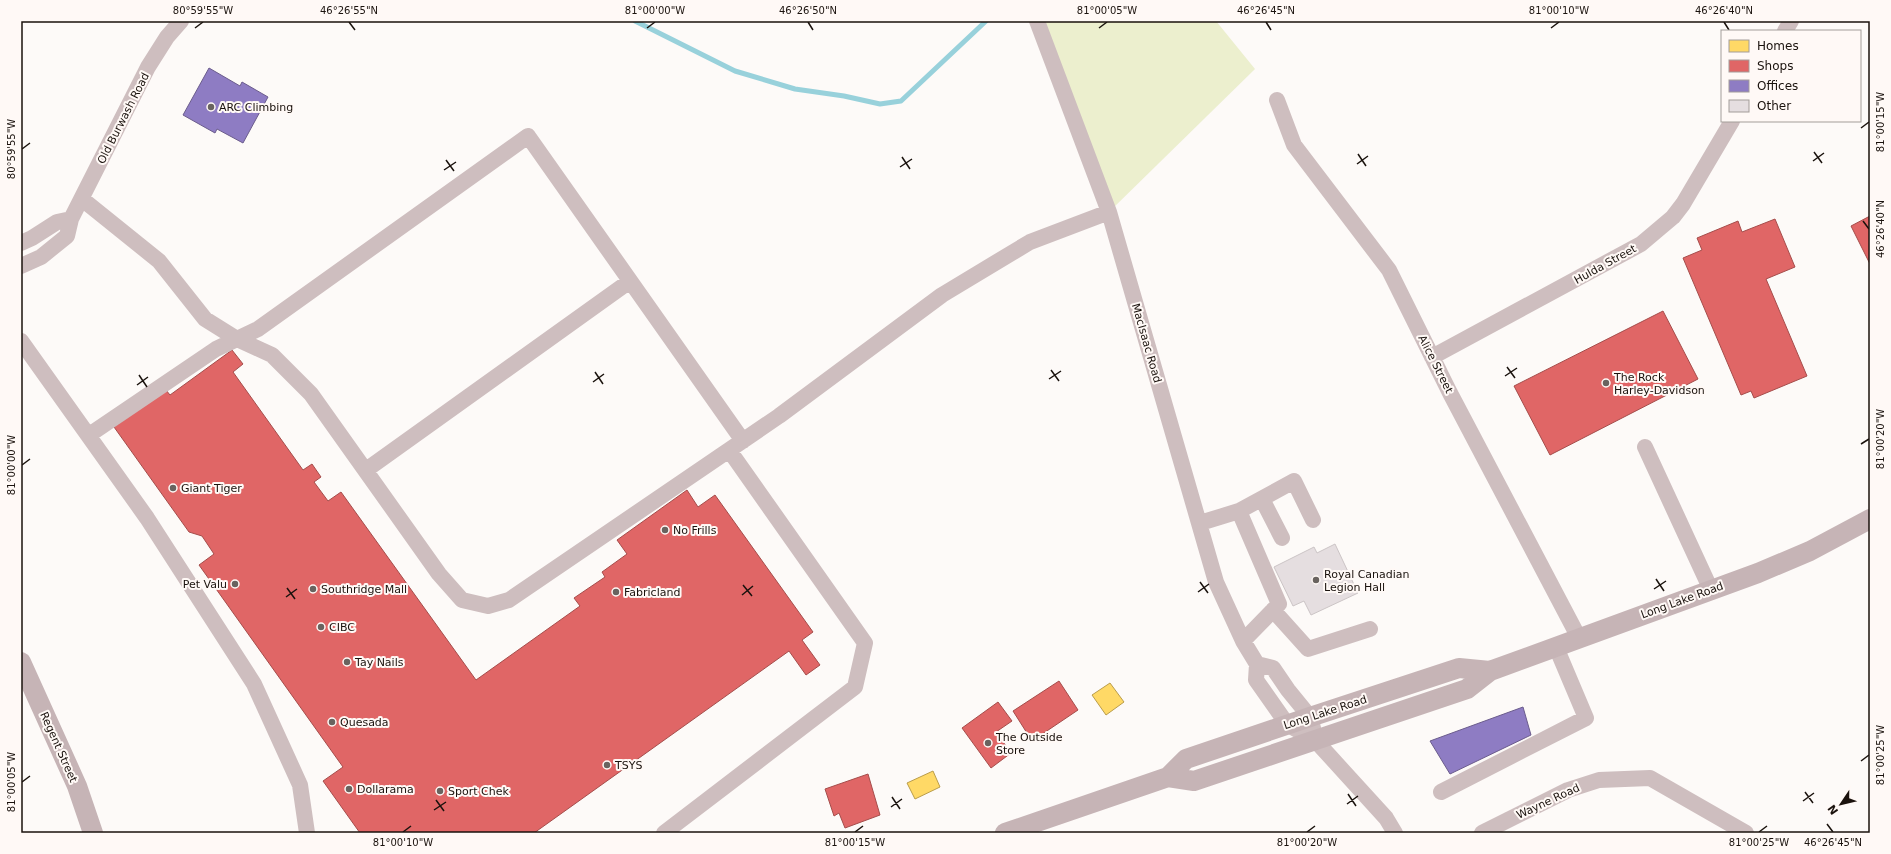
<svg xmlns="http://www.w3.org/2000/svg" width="1891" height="854" viewBox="0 0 1891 854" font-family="'DejaVu Sans',sans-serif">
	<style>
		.green { fill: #ecefce }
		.homes { fill: #ffd966; stroke: #ba9d4b }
		.shops { fill: #e06666; stroke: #a54d4b }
		.offices { fill: #8e7cc3; stroke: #6b5c8c }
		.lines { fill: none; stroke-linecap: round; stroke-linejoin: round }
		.stream { stroke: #98d1db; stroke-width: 5 }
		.building { fill: #e5dee0; stroke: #ccc5c6 }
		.minor { stroke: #cebebf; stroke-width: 16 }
		.major { stroke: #c6b4b6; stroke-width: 20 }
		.ticks { fill: none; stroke: #1a120d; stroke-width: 1.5 }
		.poi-dot { fill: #69635f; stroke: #fff9f6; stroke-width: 1.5 }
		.labels { text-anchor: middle; stroke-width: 4; stroke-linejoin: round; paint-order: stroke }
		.poi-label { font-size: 11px; fill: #1a120d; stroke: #fff9f6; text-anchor: start }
		.street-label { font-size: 11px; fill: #1a120d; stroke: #fff9f6 }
		.neatline { fill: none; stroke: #1a120d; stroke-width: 1.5 }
		.ticks-label { font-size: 10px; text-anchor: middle; fill: #1a120d }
	</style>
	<rect width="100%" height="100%" fill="#fdfaf8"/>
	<!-- green -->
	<path class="green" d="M 1037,21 L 1216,21 L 1255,69 L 1109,212 Z"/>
	<!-- homes -->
	<path class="homes" d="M 1110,683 L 1124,702 L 1106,715 L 1092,695 Z
		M 933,771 L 940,787 L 915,799 L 907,783 Z"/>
	<!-- shops -->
	<path class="shops" d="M 1870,216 L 1870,264 L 1851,226 Z
		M 1775,219 L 1795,267 L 1766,279 L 1807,376 L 1754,398 L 1751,391 L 1741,395 L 1683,258 L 1702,250 L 1697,238 L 1738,221 L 1742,232 Z
		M 1663,311 L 1698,379 L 1550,455 L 1514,386 Z
		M 232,350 L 243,364 L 233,372 L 303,470 L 312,464 L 321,477 L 314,482 L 328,501 L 341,492 L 476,680 L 580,606 L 574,598 L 605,577 L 602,572 L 627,554 L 617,540 L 687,490 L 698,507 L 715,495 L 813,632 L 802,640 L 820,665 L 806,675 L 789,651 L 534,833 L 360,833 L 323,781 L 343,767 L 199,565 L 214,554 L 202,536 L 189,532 L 114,427 L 166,390 L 170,395 Z
		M 1059,681 L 1078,710 L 1032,741 L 1013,711 Z
		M 998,702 L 1012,721 L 996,732 L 1011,753 L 991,768 L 962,728 Z
		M 868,774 L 880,815 L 845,828 L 839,813 L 834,816 L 825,789 Z"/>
	<!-- offices -->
	<path class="offices" d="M 209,68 L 240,86 L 242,82 L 268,97 L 243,143 L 217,129 L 215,133 L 183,115 Z
		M 1523,707 L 1531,735 L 1450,774 L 1430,741 Z"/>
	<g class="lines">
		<!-- stream -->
		<path class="stream" d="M 635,21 L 735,71 L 795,89 L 844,96 L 880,104 L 901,101 L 986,21"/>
	</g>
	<!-- building -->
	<path class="building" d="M 1335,544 L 1358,593 L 1311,615 L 1304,601 L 1293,606 L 1274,567 L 1314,547 L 1317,553 Z"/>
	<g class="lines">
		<!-- minor -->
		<path class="minor" d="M 1037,21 L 1109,212 L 1216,582 L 1243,641 L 1257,664 L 1256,680 L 1287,724 L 1315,740 L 1386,818 L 1395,833
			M 1785,31 L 1791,21
			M 1277,100 L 1294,145 L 1389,270 L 1450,393 L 1579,638
			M 82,199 L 159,261 L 205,319 L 237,339 L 272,355 L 311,394 L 439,574 L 462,600 L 488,606 L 509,600 L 779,416 L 942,295 L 1030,242 L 1109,212
			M 21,243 L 32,238 L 57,222 L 71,219
			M 21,266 L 41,257 L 67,236 L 71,219 L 148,67 L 167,37 L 181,21
			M 21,341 L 147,518 L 254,684 L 300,785 L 307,833
			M 1432,357 L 1641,244 L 1673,217 L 1683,204 L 1732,121
			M 89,435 L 216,349 L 258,329 L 528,136 L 743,441
			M 1645,447 L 1711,590
			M 366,470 L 630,281
			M 1262,499 L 1282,538
			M 1239,511 L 1294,481 L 1313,520
			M 1200,523 L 1239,511 L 1279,604 L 1243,641
			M 1273,610 L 1308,649 L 1370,629
			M 1257,664 L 1273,668 L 1288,690 L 1310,717 L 1313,728
			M 1441,792 L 1586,718 L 1556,647
			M 664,833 L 855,687 L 865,643 L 729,450
			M 1482,833 L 1568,790 L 1599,780 L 1650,778 L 1746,833"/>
		<!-- major -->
		<path class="major" d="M 21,662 L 77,786 L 93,833
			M 1168,777 L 1194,781 L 1467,689 L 1490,671 L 1758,573 L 1810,551 L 1870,519
			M 1005,833 L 1168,777 L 1186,759 L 1310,717 L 1459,668 L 1490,671"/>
	</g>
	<!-- ticks -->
	<path class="ticks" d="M 349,22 L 355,30M 808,22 L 813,30M 1266,22 L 1271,30M 1724,22 L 1729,30M 195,28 L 203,22M 647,28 L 655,22M 1099,28 L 1107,22M 1551,28 L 1559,22M 1861,128 L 1869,122M 22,149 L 30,143M 1814,152 L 1822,163M 1358,154 L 1366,166M 902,157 L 910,169M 446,160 L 454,171M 1813,161 L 1824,153M 1357,164 L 1368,156M 900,167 L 912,159M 444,170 L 456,162M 1863,221 L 1869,229M 1507,367 L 1515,378M 1051,370 L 1059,381M 595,372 L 603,384M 139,375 L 147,387M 1505,376 L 1517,368M 1049,379 L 1061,371M 593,382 L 604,374M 137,385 L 148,377M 1861,444 L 1869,439M 22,465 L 30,459M 1656,579 L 1664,591M 1200,582 L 1208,593M 743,585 L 752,596M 287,588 L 295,599M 1654,589 L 1666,581M 1198,592 L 1209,584M 742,595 L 753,586M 286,597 L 297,589M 1861,761 L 1869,755M 22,782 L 30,776M 1805,792 L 1813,803M 1348,794 L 1356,806M 892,797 L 900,809M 436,800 L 444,811M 1803,801 L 1814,793M 1347,804 L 1358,796M 891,807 L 902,799M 434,810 L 446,802M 1827,824 L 1833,832M 403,832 L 411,826M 855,832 L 863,826M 1307,832 L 1315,826M 1759,832 L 1767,826"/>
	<!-- markers -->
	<g class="poi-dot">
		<circle cx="211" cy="107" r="4"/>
		<circle cx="1606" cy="383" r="4"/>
		<circle cx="173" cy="488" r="4"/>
		<circle cx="665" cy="530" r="4"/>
		<circle cx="1316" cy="580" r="4"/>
		<circle cx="235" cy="584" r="4"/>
		<circle cx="313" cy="589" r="4"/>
		<circle cx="616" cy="592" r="4"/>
		<circle cx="321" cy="627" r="4"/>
		<circle cx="347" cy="662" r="4"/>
		<circle cx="332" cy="722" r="4"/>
		<circle cx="988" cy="743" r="4"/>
		<circle cx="607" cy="765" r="4"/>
		<circle cx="349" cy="789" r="4"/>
		<circle cx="440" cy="791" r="4"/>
	</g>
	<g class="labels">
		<!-- poi labels -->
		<g class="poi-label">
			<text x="219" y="111">ARC Climbing</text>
			<text x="1614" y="381">The Rock<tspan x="1614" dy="13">Harley-Davidson</tspan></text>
			<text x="181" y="492">Giant Tiger</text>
			<text x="673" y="534">No Frills</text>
			<text x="1324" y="578">Royal Canadian<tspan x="1324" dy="13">Legion Hall</tspan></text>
			<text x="227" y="588" text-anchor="end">Pet Valu</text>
			<text x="321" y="593">Southridge Mall</text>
			<text x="624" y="596">Fabricland</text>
			<text x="329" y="631">CIBC</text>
			<text x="355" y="666">Tay Nails</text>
			<text x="340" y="726">Quesada</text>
			<text x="996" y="741">The Outside<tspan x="996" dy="13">Store</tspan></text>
			<text x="615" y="769">TSYS</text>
			<text x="357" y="793">Dollarama</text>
			<text x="448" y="795">Sport Chek</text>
		</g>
		<!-- street labels -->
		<g class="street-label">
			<text transform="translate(123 118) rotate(-63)" y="4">Old Burwash Road</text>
			<text transform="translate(1605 264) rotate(-29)" y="4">Hulda Street</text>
			<text transform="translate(1147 343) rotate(74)" y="4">MacIsaac Road</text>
			<text transform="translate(1436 364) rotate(63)" y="4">Alice Street</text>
			<text transform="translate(1682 600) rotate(-20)" y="4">Long Lake Road</text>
			<text transform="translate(1325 712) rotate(-18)" y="4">Long Lake Road</text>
			<text transform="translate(59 747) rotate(66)" y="4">Regent Street</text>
			<text transform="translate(1548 801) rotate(-25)" y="4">Wayne Road</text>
		</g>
	</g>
	<!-- border -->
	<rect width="1891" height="854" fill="none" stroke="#fff9f6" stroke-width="44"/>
	<!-- legend -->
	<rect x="1721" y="30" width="140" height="92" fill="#fff9f6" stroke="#a39d99"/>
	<rect x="1729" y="40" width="20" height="12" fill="#ffd966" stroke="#a39d99"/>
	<text x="1757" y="50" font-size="12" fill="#1a120d">Homes</text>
	<rect x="1729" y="60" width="20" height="12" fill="#e06666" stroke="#a39d99"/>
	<text x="1757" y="70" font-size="12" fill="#1a120d">Shops</text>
	<rect x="1729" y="80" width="20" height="12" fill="#8e7cc3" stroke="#a39d99"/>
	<text x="1757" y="90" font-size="12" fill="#1a120d">Offices</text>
	<rect x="1729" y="100" width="20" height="12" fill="#e5dee0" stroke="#a39d99"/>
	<text x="1757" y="110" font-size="12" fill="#1a120d">Other</text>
	<!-- north arrow -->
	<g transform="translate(1841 804) rotate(235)" stroke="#fff9f6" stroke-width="3" paint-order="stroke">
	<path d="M0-3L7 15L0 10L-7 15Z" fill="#1a120d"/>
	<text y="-6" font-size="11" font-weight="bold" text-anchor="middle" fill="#1a120d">N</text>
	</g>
	<rect x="22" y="22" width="1847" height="810" class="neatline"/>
	<g class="ticks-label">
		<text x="203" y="14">80°59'55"W</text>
		<text x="349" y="14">46°26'55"N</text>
		<text x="655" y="14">81°00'00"W</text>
		<text x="808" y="14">46°26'50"N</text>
		<text x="1107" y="14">81°00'05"W</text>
		<text x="1266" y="14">46°26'45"N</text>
		<text x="1559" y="14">81°00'10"W</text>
		<text x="1724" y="14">46°26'40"N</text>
		<text transform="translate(1880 122) rotate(-90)" y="4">81°00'15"W</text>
		<text transform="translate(11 149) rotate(-90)" y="4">80°59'55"W</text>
		<text transform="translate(1880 229) rotate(-90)" y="4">46°26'40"N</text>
		<text transform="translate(1880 439) rotate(-90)" y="4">81°00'20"W</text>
		<text transform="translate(11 465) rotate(-90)" y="4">81°00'00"W</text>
		<text transform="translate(1880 755) rotate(-90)" y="4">81°00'25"W</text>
		<text transform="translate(11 782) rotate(-90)" y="4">81°00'05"W</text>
		<text x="403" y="846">81°00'10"W</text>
		<text x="855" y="846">81°00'15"W</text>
		<text x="1307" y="846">81°00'20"W</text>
		<text x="1759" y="846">81°00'25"W</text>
		<text x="1833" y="846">46°26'45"N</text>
	</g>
</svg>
